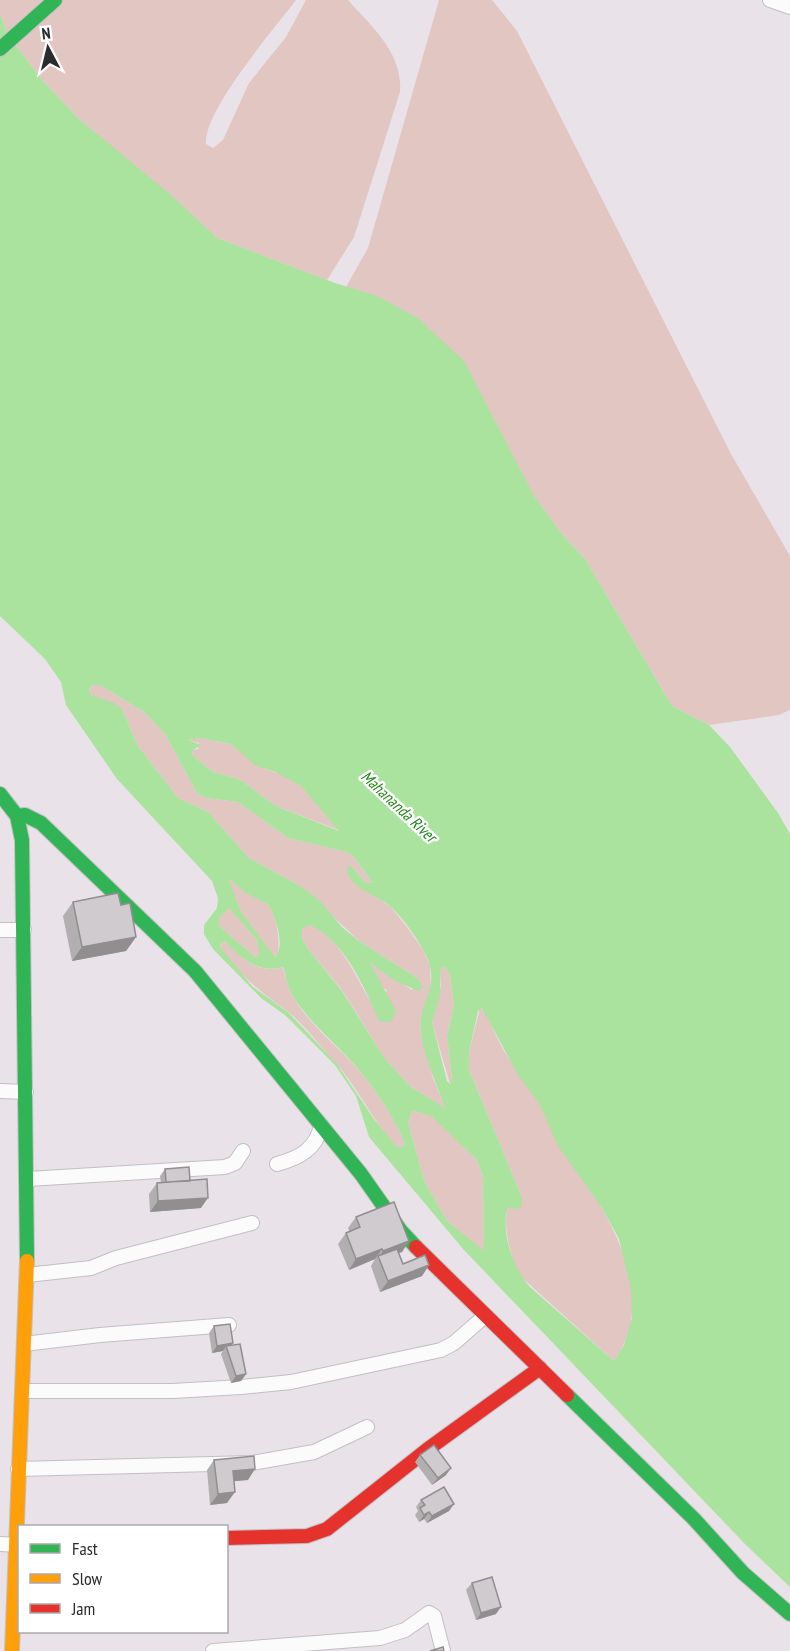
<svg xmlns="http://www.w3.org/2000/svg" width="790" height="1651" viewBox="0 0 790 1651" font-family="'PT Sans Narrow',sans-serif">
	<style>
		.green { fill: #e2c6c1 }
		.water { fill: #a9e39d; fill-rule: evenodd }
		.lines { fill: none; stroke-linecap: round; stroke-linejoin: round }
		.street-casing { stroke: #c1c0c1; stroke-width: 16 }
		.fast-casing { stroke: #c1c0c1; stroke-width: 16 }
		.slow-casing { stroke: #c1c0c1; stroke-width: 16 }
		.jam-casing { stroke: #c1c0c1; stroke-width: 16 }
		.street { stroke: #fcfbfc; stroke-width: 14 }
		.fast { stroke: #30b455; stroke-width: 14 }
		.slow { stroke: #ff9f0a; stroke-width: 14 }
		.jam { stroke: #e5322d; stroke-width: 14 }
		.wall { fill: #b2afb1 }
		.shaded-wall { fill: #918e90 }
		.building { fill: #cfcbce; stroke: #918e90; stroke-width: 1.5 }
		.labels { text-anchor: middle; stroke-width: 5; stroke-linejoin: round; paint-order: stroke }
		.water-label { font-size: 16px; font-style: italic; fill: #23891a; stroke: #fff }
	</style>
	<rect width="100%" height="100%" fill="#e9e2e8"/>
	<!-- green -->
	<path class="green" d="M 0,0 L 296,0 C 275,28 203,111 206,144 L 213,148 L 223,140 L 249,83 L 286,37 L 306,0 L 348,0 C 372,27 403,53 400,92 L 354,237 L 327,280 L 217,238 L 79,119 L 43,81 L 7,34 L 0,13 Z
		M 439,0 L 492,0 L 517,31 L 731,454 L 790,556 L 790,710 L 779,715 L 709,725 L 672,706 L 585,559 L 561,533 L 533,494 L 346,287 L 368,248 Z
		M 92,685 L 100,685 L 144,712 L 165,734 L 197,793 L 206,798 L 238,802 L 288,838 L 347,852 L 353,856 L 373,883 L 366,883 L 351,866 L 368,891 L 391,907 L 407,927 L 423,950 L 430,966 L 431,992 L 420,1024 L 421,1035 L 433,1078 L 446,1109 L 411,1087 L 385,1059 L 342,990 L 308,949 L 302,938 L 301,928 L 310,924 C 341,939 354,974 371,1002 L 387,991 L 378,983 L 370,963 L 412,990 L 417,978 L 359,941 L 302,887 L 249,858 L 208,812 L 178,798 L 138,746 L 122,709 L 91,695 L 89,691 Z
		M 200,738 L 231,744 L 265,769 L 284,775 L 301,786 L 341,831 L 276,806 L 239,779 L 213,772 L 192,755 L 193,750 L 198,749 L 199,743 L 187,740 Z
		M 227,877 L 247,893 L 269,905 C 277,920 280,937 278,954 L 274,957 L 241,912 Z
		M 229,907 L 257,940 L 261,955 L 255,957 L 219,926 L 218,918 Z
		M 226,942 C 241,958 259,975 282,967 C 286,975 287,986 291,993 C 310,1028 343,1049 367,1080 C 382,1099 395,1121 405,1143 L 403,1147 L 397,1147 C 372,1121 358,1087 334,1061 C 318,1044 302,1021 283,1008 C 256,988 239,975 220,947 L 221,943 Z
		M 441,967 L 446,968 L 450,976 L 454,1006 L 447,1036 L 452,1079 L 450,1084 L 432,1022 L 441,986 Z
		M 480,1008 L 486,1011 C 495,1039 511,1063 528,1086 C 545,1107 557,1133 571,1156 C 606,1214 662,1294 614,1361 L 518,1274 C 511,1255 502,1227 508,1207 L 512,1207 L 521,1195 L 469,1070 L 469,1052 Z
		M 412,1111 L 431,1115 L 477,1160 L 483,1176 L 484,1252 L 447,1221 L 428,1188 L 423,1177 L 408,1122 Z"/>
	<!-- water -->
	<path class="water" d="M 0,13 L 7,34 L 43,81 L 79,119 L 171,195 L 217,238 L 335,283 L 377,296 L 419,319 L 464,361 L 533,494 L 561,533 L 585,559 L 672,706 L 709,725 L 730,747 L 778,813 L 790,834 L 790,1587 L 745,1544 L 464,1250 L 369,1137 L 356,1096 L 335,1065 L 285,1015 L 261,998 L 213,949 L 204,934 L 204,925 L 217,908 L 218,898 L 212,881 L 117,779 L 66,705 L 61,682 L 45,659 L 0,616 ZM 92,685 L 100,685 L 144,712 L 165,734 L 197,793 L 206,798 L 238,802 L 288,838 L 347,852 L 353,856 L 373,883 L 366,883 L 351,866 L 347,867 C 346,887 377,895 390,906 C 402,917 415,935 423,950 C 445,988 416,1000 421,1034 C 425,1060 437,1084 445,1108 L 411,1087 L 385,1059 L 342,991 L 308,949 L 302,938 L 302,928 L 310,925 C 346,942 364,988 380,1022 L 391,1022 L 396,1011 L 370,963 L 397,982 L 419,991 L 423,987 L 417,978 L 359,941 L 343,928 L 318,899 L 302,887 L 249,858 L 208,812 L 178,798 L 138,746 L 122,709 L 114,703 L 91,695 L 89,690 ZM 200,738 L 231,744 L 256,766 L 276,772 L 301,786 L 339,831 L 276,806 L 239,779 L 213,772 L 192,755 L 193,750 L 201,745 L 188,740 ZM 228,878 L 246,893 L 269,905 C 275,917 286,946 275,957 L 241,912 ZM 229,908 L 257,940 L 260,955 L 255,957 L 219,926 L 219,918 ZM 226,942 C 241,959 259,974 283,967 C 286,975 287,986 291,993 C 311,1027 344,1049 367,1080 C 382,1099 395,1121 405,1143 L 403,1147 L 397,1147 L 374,1119 L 337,1064 L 289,1013 L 252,986 L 220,947 L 221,943 ZM 441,967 L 446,968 L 450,976 L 454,1006 L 447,1036 L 452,1079 L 450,1084 L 447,1081 L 432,1022 L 440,995 ZM 482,1008 L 518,1075 L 539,1103 L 558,1146 L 602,1208 L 619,1239 L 631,1289 L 632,1318 L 624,1345 L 614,1361 L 530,1287 C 513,1269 500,1231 508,1207 L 517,1209 L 522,1205 L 521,1195 L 469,1070 L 469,1052 L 478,1011 ZM 412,1111 L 430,1115 L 477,1160 L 483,1176 L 484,1251 L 447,1221 L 428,1188 L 423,1177 L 408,1122 Z"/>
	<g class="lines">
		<!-- street casing -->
		<g class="street-casing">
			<path id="street" d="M 770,0 L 790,7
				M 0,930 L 24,930
				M 0,1091 L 26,1092
				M 277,1164 C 299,1158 317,1149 321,1125
				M 28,1179 L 225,1167 L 235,1163 L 243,1151
				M 27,1275 L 91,1268 L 116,1258 L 252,1223
				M 24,1344 L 100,1335 L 229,1325
				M 22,1391 L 173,1391 L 241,1387 L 291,1382 L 441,1350 L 454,1343 L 485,1316
				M 18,1469 L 252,1463 L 314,1452 L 367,1427
				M 0,1544 L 20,1545
				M 213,1651 L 380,1638 L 405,1630 L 429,1613 L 434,1616 L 443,1651"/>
		</g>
		<!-- fast casing -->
		<g class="fast-casing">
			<path id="fast" d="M 0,49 L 55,0
				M 0,794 L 17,816 L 22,840 L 27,1261
				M 17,816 L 25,815 L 41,823 L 195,971 L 361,1174 L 401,1231 L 416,1247
				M 567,1395 L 694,1519 L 743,1573 L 790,1614"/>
		</g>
		<!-- slow casing -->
		<g class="slow-casing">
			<path id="slow" d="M 12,1651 L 27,1261"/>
		</g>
		<!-- jam casing -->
		<g class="jam-casing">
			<path id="jam" d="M 416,1247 L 567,1395
				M 226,1538 L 307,1536 L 327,1529 L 428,1449 L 540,1368"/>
		</g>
		<!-- street -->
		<use href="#street" class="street"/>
		<!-- fast -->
		<use href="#fast" class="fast"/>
		<!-- slow -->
		<use href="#slow" class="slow"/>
		<!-- jam -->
		<use href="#jam" class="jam"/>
	</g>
	<!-- wall -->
	<path class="wall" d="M 73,902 L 121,905 L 136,937 L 126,951 L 72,961 L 63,916 Z
		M 165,1169 L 190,1181 L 201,1208 L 150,1212 L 149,1194 L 157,1183 L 161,1183 L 160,1176 Z
		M 356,1217 L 409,1241 L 402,1252 L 398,1253 L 403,1264 L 429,1265 L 422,1276 L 380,1292 L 371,1266 L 375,1259 L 349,1270 L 338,1244 L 346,1233 L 350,1232 L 348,1228 Z
		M 214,1326 L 233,1343 L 231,1346 L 246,1374 L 241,1381 L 231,1383 L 221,1354 L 223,1351 L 212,1353 L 209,1333 Z
		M 420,1455 L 446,1475 L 432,1485 L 415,1462 Z
		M 214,1460 L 248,1480 L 234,1481 L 227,1503 L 210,1505 L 207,1470 Z
		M 421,1500 L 449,1511 L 427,1523 L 424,1519 L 419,1522 L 415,1515 L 418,1511 L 416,1507 Z
		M 472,1583 L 496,1614 L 476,1620 L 466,1590 Z"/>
	<!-- shaded-wall -->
	<path class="shaded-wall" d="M 136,937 L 126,951 L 72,961 L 82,947 Z
		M 208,1198 L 201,1208 L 150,1212 L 158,1201 Z
		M 409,1241 L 402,1252 L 380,1260 L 379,1257 L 383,1251 Z
		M 382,1249 L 375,1259 L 349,1270 L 356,1259 Z
		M 429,1265 L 422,1276 L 380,1292 L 388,1281 Z
		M 233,1343 L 228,1350 L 226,1346 L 223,1351 L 212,1353 L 217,1346 Z
		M 246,1374 L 241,1381 L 231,1383 L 236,1376 Z
		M 451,1468 L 446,1475 L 432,1485 L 438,1478 Z
		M 255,1469 L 248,1480 L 225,1482 L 233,1471 Z
		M 235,1492 L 227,1503 L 210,1505 L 218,1494 Z
		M 454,1504 L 449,1511 L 427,1523 L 432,1516 Z
		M 429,1512 L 424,1519 L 419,1522 L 424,1515 Z
		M 501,1607 L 496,1614 L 476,1620 L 481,1613 Z"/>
	<!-- building -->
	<path class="building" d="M 118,893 L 121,905 L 130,903 L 136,937 L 82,947 L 73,902 Z
		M 189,1167 L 190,1181 L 166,1182 L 165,1169 Z
		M 207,1179 L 208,1198 L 158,1201 L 157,1183 Z
		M 394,1202 L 409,1241 L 383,1251 L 382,1249 L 356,1259 L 346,1233 L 360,1227 L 356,1217 Z
		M 397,1249 L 403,1264 L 425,1255 L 429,1265 L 388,1281 L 378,1256 Z
		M 230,1324 L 233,1343 L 217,1346 L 214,1326 Z
		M 240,1344 L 246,1374 L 236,1376 L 226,1346 Z
		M 434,1445 L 451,1468 L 438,1478 L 420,1455 Z
		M 254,1456 L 255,1469 L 233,1471 L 235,1492 L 218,1494 L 214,1460 Z
		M 444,1487 L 454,1504 L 432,1516 L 429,1512 L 424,1515 L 420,1508 L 425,1505 L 421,1500 Z
		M 492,1577 L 501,1607 L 481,1613 L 472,1583 Z
		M 443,1647 L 444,1651 L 430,1651 Z"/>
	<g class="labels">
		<!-- water labels -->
		<g class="water-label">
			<text transform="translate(399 806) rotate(43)" y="6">Mahananda River</text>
		</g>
	</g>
	<!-- legend -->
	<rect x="18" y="1525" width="210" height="108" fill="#ffffff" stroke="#aaaaaa" stroke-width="1.5"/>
	<rect x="30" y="1544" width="30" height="9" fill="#30b455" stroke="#aaaaaa" stroke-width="1.5"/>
	<text x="72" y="1555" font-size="18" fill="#2b2b2b">Fast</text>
	<rect x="30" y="1574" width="30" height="9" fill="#ff9f0a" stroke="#aaaaaa" stroke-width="1.5"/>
	<text x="72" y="1585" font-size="18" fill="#2b2b2b">Slow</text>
	<rect x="30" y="1604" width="30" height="9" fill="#e5322d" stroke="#aaaaaa" stroke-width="1.5"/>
	<text x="72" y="1615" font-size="18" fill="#2b2b2b">Jam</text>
	<!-- north arrow -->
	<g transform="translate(48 48) rotate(353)" stroke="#ffffff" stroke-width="4.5" paint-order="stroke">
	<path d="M0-4.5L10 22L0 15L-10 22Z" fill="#2b2b2b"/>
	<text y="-9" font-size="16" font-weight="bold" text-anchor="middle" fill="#2b2b2b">N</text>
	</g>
</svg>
